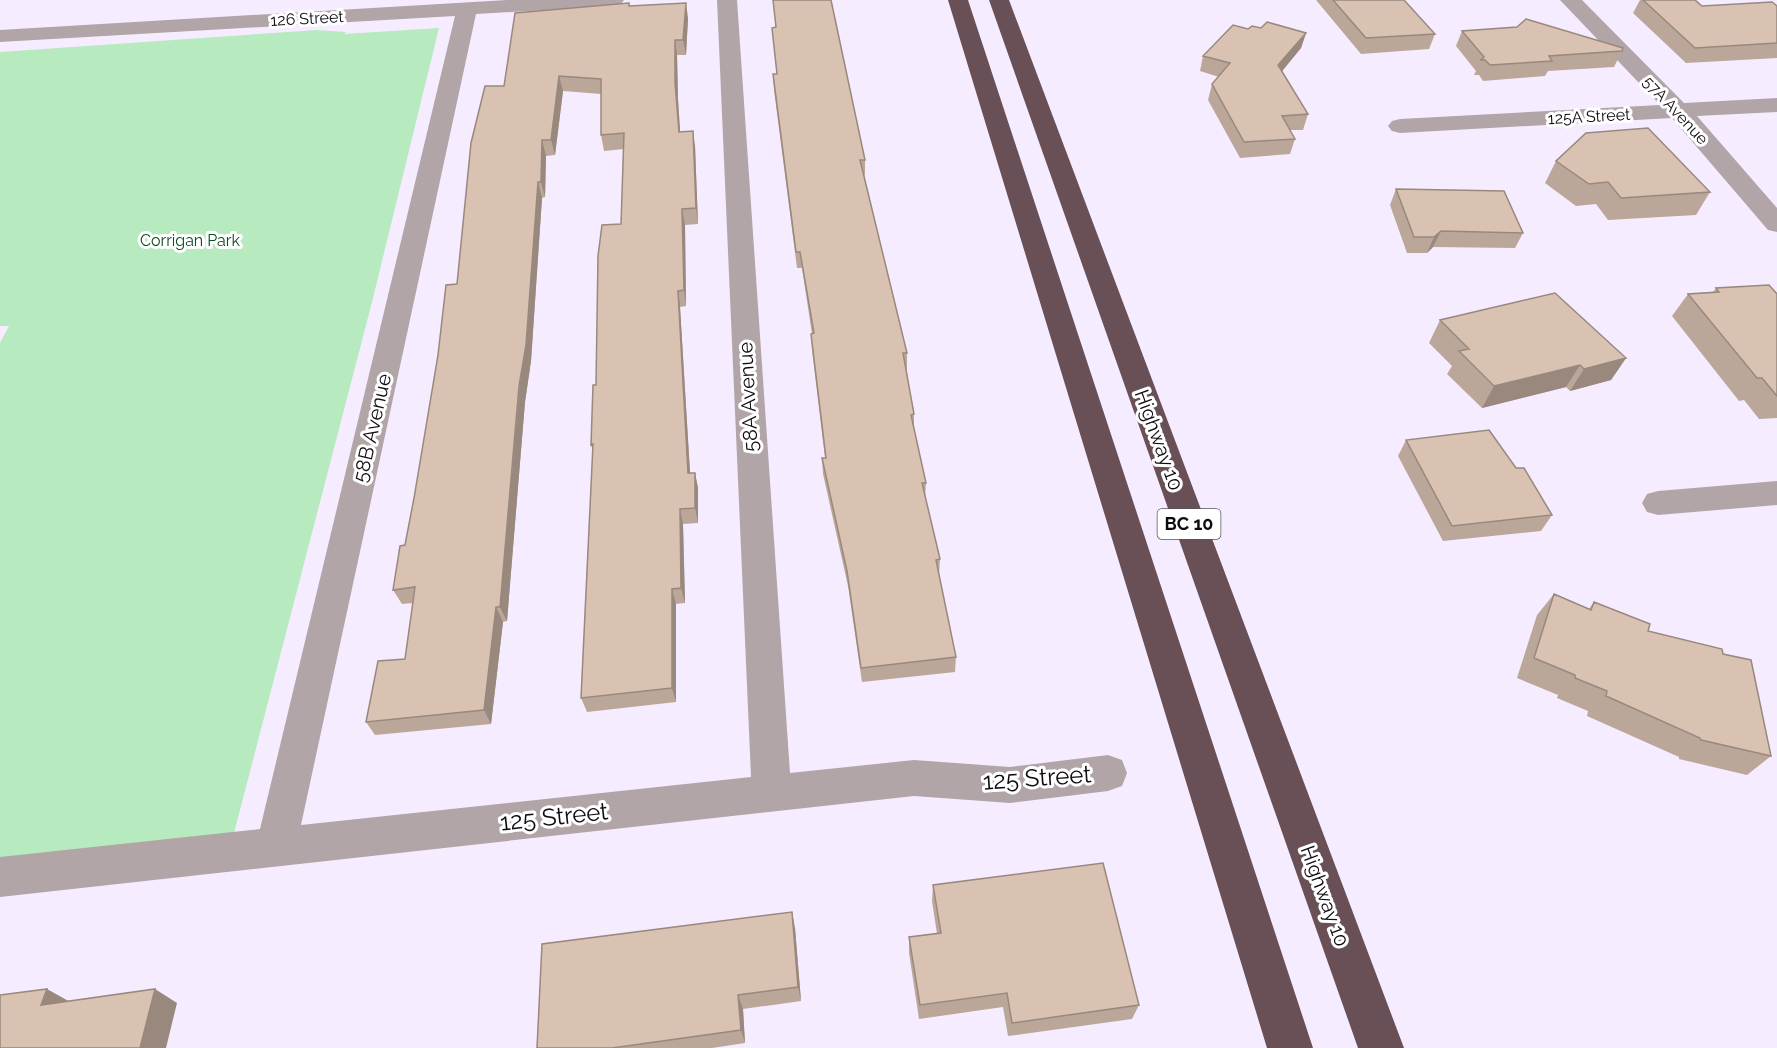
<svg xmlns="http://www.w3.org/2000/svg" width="1777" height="1048" viewBox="0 0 1777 1048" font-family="Raleway,sans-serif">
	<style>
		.green { fill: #b7eabe }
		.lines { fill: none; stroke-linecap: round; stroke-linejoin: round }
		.minor { fill: #b2a5a8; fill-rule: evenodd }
		.highway { fill: #695056; fill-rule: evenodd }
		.wall { fill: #bba79a }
		.shaded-wall { fill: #99887d }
		.building { fill: #dac2b3; stroke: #99887d; stroke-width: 1.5 }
		.labels { text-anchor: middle; stroke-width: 6; stroke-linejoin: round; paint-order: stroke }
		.far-street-label { font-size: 16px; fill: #0f0b12; stroke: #fff }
		.far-park-label { font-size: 16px; fill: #0d4b20; stroke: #fff }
		.shield { fill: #fff; stroke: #575459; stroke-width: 1.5 }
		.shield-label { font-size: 18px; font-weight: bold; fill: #0f0b12 }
		.street-label { font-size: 20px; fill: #0f0b12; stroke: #fff }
		.near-street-label { font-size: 24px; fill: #0f0b12; stroke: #fff }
	</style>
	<rect width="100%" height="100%" fill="#f6ecff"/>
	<!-- green -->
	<path class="green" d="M 439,28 L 372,302 L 234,833 L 0,858 L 0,343 L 9,326 L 0,326 L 0,52 L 317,30 L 346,32 L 344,34 Z"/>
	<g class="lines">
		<!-- minor -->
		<path class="minor" d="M 507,0 L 624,0 L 621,4 L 614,6 L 476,14 L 301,825 L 751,777 L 717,0 L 737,0 L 790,773 L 914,760 L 1010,767 L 1108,755 L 1122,760 L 1127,773 L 1122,786 L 1108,791 L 1010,803 L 914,796 L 0,897 L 0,857 L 260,829 L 455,16 L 0,42 L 0,30 Z
			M 1560,0 L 1582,0 L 1684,103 L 1777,98 L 1777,112 L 1697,116 L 1777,208 L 1777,232 L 1768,230 L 1672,118 L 1400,133 L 1392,131 L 1388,126 L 1392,121 L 1400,119 L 1660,105 Z
			M 1777,481 L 1777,505 L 1658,515 L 1647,512 L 1642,503 L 1647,494 L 1658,491 Z"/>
		<!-- highway -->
		<path class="highway" d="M 948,0 L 968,0 L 1313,1048 L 1267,1048 Z
			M 989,0 L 1009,0 L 1404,1048 L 1358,1048 Z"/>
	</g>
	<!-- wall -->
	<path class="wall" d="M 773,0 L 865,160 L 865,175 L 864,175 L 907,353 L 907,369 L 906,369 L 914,414 L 914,430 L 926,483 L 925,498 L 940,559 L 939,574 L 956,657 L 955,672 L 862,682 L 848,586 L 823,474 L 822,458 L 825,458 L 812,350 L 811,334 L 812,334 L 802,268 L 797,268 L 774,90 L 773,74 L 777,74 L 772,28 L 776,27 Z
		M 1316,0 L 1385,0 L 1435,34 L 1429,49 L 1361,54 Z
		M 1640,0 L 1695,0 L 1702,6 L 1777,6 L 1777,58 L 1686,63 L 1633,13 Z
		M 630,6 L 688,18 L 686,55 L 677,55 L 678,99 L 680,131 L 695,146 L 698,224 L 685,225 L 686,306 L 680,307 L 690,473 L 695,473 L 698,488 L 698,523 L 683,524 L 685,603 L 676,604 L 676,702 L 587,712 L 581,698 L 593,451 L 591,445 L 596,385 L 621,224 L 624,149 L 604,151 L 601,135 L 601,94 L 563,91 L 555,155 L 546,156 L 545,197 L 542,198 L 531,361 L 525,402 L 507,621 L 503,622 L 491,724 L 375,735 L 366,722 L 405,659 L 413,603 L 402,604 L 393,590 L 405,545 L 457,284 L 504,86 Z
		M 1261,28 L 1306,33 L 1301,48 L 1282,71 L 1308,114 L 1303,130 L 1290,130 L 1295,139 L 1290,154 L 1240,158 L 1208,100 L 1212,84 L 1219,77 L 1200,71 L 1203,56 Z
		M 1462,31 L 1622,51 L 1614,67 L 1548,71 L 1545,76 L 1483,81 L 1479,75 L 1474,75 L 1476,71 L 1456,46 Z
		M 1556,161 L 1710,192 L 1696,215 L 1608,220 L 1596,204 L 1576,206 L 1545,183 Z
		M 1396,189 L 1523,233 L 1515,248 L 1433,247 L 1427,253 L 1407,253 L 1390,205 Z
		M 1716,288 L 1777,294 L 1777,418 L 1759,419 L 1744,400 L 1739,401 L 1672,316 L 1688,294 L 1713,292 Z
		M 1440,320 L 1626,358 L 1611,380 L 1570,391 L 1566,387 L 1482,408 L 1447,374 L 1452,366 L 1429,343 Z
		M 1406,440 L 1516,468 L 1552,515 L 1541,531 L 1443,541 L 1398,456 Z
		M 1554,594 L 1589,609 L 1594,602 L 1648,631 L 1771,756 L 1747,775 L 1679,759 L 1679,757 L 1587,716 L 1588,711 L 1557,698 L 1558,695 L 1517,678 L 1537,615 Z
		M 933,885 L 1139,1005 L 1132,1019 L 1008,1036 L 1003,1007 L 919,1019 L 909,953 L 909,937 L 937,934 L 932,901 Z
		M 795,928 L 801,1001 L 743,1009 L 745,1043 L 712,1048 L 537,1048 Z"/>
	<!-- shaded-wall -->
	<path class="shaded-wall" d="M 686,3 L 688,18 L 686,55 L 683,40 Z
		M 1306,33 L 1301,48 L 1274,81 L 1278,65 Z
		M 675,40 L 677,55 L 678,99 L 681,147 L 679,132 L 675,83 Z
		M 559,76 L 563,91 L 555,155 L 551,140 Z
		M 693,131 L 695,146 L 698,224 L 696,208 Z
		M 542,140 L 546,156 L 545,197 L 541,182 Z
		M 538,182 L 542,198 L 531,361 L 525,402 L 507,621 L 500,607 Z
		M 682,209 L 685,225 L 686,306 L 684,290 Z
		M 1441,231 L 1433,247 L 1427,253 L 1434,237 Z
		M 678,291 L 680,307 L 691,489 L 688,473 Z
		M 1626,358 L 1611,380 L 1570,391 L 1584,369 Z
		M 1580,365 L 1566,387 L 1482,408 L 1494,386 Z
		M 695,473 L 698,488 L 698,523 L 695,508 Z
		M 680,509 L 683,524 L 685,603 L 681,588 Z
		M 672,589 L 676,604 L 676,702 L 672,688 Z
		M 496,607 L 503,622 L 491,724 L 484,710 Z
		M 792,912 L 795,928 L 801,1001 L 798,987 Z
		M 47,989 L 72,1003 L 41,1005 Z
		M 155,989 L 177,1003 L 166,1048 L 140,1048 Z
		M 738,995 L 743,1009 L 745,1043 L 741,1030 Z"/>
	<!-- building -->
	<path class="building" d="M 773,0 L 831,0 L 865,160 L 860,160 L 907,353 L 903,353 L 914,414 L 911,415 L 926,483 L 922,483 L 940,559 L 936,560 L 956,657 L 861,668 L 847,571 L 822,458 L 826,458 L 811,334 L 814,333 L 800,252 L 796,252 L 773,74 L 777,74 L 772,28 L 776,27 Z
		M 1333,0 L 1404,0 L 1435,34 L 1366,38 Z
		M 1643,0 L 1695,0 L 1702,6 L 1772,2 L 1777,6 L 1777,43 L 1695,48 Z
		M 629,3 L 629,6 L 686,3 L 683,40 L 675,40 L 675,83 L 679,132 L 693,131 L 696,208 L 682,209 L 684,290 L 678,291 L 688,473 L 695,473 L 695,508 L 680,509 L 681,588 L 672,589 L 672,688 L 581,698 L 593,444 L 591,445 L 593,385 L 596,385 L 598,256 L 602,225 L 621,224 L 624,133 L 601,135 L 601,79 L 559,76 L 551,140 L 542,140 L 541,182 L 538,182 L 526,345 L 519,386 L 500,607 L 496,607 L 484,710 L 366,722 L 378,661 L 405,659 L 415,587 L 393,590 L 400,546 L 405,545 L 414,498 L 438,355 L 446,285 L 457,284 L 471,143 L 485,86 L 504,86 L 515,13 Z
		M 1526,19 L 1623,48 L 1622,51 L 1549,56 L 1552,61 L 1490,65 L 1485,60 L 1481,60 L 1484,57 L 1462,31 L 1517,27 Z
		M 1267,22 L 1306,33 L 1278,65 L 1308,114 L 1282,116 L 1295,139 L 1244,142 L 1212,84 L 1230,63 L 1203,56 L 1233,25 L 1248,29 L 1252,26 L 1261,28 Z
		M 1648,128 L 1710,192 L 1621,198 L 1608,182 L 1589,184 L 1556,161 L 1586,133 Z
		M 1396,189 L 1504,191 L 1523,233 L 1441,231 L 1434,237 L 1414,237 Z
		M 1769,285 L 1777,294 L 1777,396 L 1762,378 L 1757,378 L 1688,294 L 1719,292 L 1716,288 Z
		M 1555,293 L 1626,358 L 1584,369 L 1580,365 L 1494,386 L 1459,351 L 1469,349 L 1440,320 Z
		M 1489,430 L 1516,468 L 1524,468 L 1552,515 L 1452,526 L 1406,440 Z
		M 1554,594 L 1591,610 L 1594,602 L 1650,624 L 1648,631 L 1722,649 L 1723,654 L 1751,660 L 1771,756 L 1701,740 L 1700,738 L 1606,696 L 1607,691 L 1575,678 L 1575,675 L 1534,658 Z
		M 1103,863 L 1139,1005 L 1012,1023 L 1007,993 L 920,1005 L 909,937 L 941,933 L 933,885 Z
		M 792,912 L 798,987 L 738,995 L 741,1030 L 612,1048 L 537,1048 L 542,944 Z
		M 47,989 L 41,1005 L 155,989 L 140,1048 L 0,1048 L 0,995 Z"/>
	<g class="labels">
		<!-- far-street labels -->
		<g class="far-street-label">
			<text transform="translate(307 18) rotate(-3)" y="6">126 Street</text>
			<text transform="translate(1676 110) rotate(47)" y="6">57A Avenue</text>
			<text transform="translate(1589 116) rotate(-3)" y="6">125A Street</text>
		</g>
		<!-- far-park labels -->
		<g class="far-park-label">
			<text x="190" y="246">Corrigan Park</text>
		</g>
		<!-- shield labels -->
		<rect class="shield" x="1157.5" y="509" width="63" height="30" rx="4.5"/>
		<g class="shield-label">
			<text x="1189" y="530">BC 10</text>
		</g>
		<!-- street labels -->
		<g class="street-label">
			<text transform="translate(748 397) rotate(-93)" y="7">58A Avenue</text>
			<text transform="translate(372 428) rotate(-77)" y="7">58B Avenue</text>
			<text transform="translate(1159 440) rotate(70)" y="7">Highway 10</text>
			<text transform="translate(1325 896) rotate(70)" y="7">Highway 10</text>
		</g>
		<!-- near-street labels -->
		<g class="near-street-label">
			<text transform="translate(1037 778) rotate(-4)" y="8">125 Street</text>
			<text transform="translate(554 817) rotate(-6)" y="8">125 Street</text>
		</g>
	</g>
</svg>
